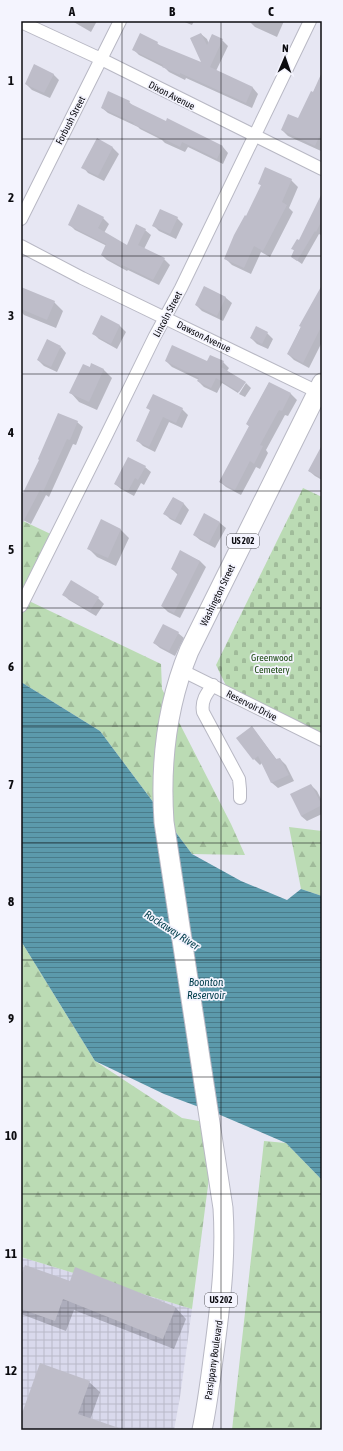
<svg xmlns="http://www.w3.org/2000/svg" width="343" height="1451" viewBox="0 0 343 1451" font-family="'Asap Condensed',sans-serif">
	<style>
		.industrial { fill: url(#industrial-grid) }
		.forest { fill: url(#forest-firs) }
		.cemetery { fill: url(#cemetery-stones) }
		.water { fill: url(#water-rules) }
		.shadow { fill: #0003 }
		.building { fill: #bebdc9 }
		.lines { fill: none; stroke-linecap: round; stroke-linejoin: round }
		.minor-casing { stroke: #b8b8c4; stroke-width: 14 }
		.primary-casing { stroke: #b8b8c4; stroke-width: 21 }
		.minor { stroke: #fff; stroke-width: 12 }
		.primary { stroke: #fff; stroke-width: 19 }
		.grid { fill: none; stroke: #0c0c10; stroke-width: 1; stroke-opacity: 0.55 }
		.labels { text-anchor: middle; stroke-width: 3.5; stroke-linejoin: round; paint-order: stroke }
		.shield { fill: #f4f4fe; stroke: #525257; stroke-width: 1 }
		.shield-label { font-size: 9px; font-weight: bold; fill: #0c0c10 }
		.street-label { font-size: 10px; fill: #0c0c10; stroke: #f4f4fe }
		.park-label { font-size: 10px; fill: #1b4910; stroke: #f4f4fe }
		.water-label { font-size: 11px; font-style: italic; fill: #003d4b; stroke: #f4f4fe }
		.neatline { fill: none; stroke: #0c0c10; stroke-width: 1.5 }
		.grid-label { font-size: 13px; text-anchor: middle; font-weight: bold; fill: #0c0c10 }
	</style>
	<defs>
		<pattern id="industrial-grid" width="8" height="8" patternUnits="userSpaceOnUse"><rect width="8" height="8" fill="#d9d9ec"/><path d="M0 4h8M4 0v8" fill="none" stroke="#b9b9c9"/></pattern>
		<pattern id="forest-firs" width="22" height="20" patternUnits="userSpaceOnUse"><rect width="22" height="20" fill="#bbdbb4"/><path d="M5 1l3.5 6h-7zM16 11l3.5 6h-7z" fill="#a0bb9a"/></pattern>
		<pattern id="cemetery-stones" width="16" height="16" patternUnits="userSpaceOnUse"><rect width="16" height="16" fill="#bbdbb4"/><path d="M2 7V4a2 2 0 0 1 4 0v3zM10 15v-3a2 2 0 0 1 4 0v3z" fill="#a0bb9a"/></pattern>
		<pattern id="water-rules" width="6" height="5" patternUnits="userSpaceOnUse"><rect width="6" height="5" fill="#5c9aac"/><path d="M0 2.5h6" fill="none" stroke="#4a7c8b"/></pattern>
	</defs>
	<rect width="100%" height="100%" fill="#e7e7f3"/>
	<!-- industrial -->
	<path class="industrial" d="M 21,1257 L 192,1309 L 180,1397 L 174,1430 L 21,1430 Z"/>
	<!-- forest -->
	<path class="forest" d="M 21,520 L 57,537 L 27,600 L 161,664 L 162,689 L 231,824 L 245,855 L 192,854 L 100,731 L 21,682 Z
		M 289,827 L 322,831 L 322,896 L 301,889 Z
		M 21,941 L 95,1061 L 182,1118 L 216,1124 L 192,1309 L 21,1257 Z
		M 264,1141 L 286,1143 L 322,1180 L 322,1430 L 232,1430 Z"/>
	<!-- cemetery -->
	<path class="cemetery" d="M 303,488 L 322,497 L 322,742 L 232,698 L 216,665 Z"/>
	<!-- water -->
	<path class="water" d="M 21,682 L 100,731 L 192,854 L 241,881 L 287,900 L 301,889 L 322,896 L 322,1180 L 286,1143 L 218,1114 L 164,1094 L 95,1061 L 21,941 Z"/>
	<!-- shadow -->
	<path class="shadow" d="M 72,21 L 97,21 L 91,32 Z
		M 182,21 L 194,21 L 192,25 Z
		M 249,21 L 284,21 L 277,37 L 255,27 Z
		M 201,34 L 207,39 L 209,44 L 222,40 L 228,46 L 216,71 L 253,88 L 258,94 L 252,108 L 186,78 L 185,80 L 169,72 L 165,68 L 139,55 L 133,49 L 157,43 L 160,46 L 203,64 Z
		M 53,74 L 59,80 L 50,98 L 32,90 L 26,84 Z
		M 322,74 L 322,149 L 321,151 L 288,136 L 282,130 L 299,120 L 313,93 Z
		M 129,102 L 134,107 L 166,122 L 168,120 L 223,147 L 228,153 L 223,164 L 188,147 L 185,152 L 165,143 L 162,140 L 140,129 L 138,127 L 108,113 L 102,108 Z
		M 97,140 L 113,148 L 119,154 L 104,181 L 88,173 L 83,167 Z
		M 291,180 L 298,187 L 289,208 L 293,212 L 270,257 L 261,252 L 251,274 L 232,265 L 225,258 L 247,218 L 262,186 L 259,183 Z
		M 322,202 L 322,232 L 321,235 L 319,234 L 302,264 L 292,257 L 295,251 L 292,248 L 299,242 Z
		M 103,218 L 109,224 L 104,233 L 127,246 L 145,230 L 151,235 L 144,249 L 164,259 L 170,265 L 159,285 L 128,270 L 127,271 L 107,260 L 102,255 L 107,246 L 75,230 L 69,224 Z
		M 177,218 L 183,224 L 176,239 L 159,231 L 153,225 Z
		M 204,287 L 226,298 L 232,303 L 223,321 L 202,311 L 196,305 Z
		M 322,287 L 322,342 L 309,368 L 294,360 L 288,354 L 308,312 Z
		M 21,294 L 54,302 L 63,311 L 56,328 L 24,315 L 21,311 Z
		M 102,317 L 120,326 L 126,332 L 117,349 L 99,339 L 93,333 Z
		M 267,333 L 273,339 L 268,349 L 257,344 L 251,338 Z
		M 61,347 L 66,353 L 57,372 L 44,366 L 38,360 Z
		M 166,361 L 223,362 L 229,368 L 227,371 L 244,382 L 238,393 L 222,383 L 217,393 L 204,387 L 198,381 L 199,380 L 172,367 Z
		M 92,364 L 104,370 L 112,378 L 97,410 L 79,402 L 71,393 Z
		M 246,383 L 251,388 L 245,397 L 239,394 Z
		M 269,383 L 291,394 L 297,400 L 288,416 L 285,415 L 266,450 L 268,453 L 260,469 L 256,467 L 241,495 L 226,487 L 220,482 L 250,427 L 247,424 Z
		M 148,408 L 182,409 L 188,415 L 182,428 L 169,422 L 155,452 L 143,446 L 137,440 L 151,411 Z
		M 77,422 L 83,427 L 76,445 L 73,444 L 49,497 L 46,495 L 31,524 L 21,519 L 21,492 L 24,494 Z
		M 322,450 L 322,480 L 315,476 L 309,471 Z
		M 145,467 L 151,472 L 144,485 L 141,483 L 134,496 L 121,489 L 115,484 Z
		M 173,498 L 184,504 L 189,510 L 181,525 L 170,519 L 164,513 Z
		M 205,515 L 220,523 L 226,528 L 215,548 L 200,540 L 194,535 Z
		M 120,529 L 129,538 L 116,566 L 97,557 L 89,549 Z
		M 181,552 L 200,561 L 206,567 L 180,618 L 168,612 L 162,606 L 178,575 L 172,569 Z
		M 63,594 L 98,598 L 104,604 L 96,616 L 69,600 Z
		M 178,633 L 184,638 L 175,656 L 160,648 L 154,643 Z
		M 252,727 L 277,760 L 280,759 L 286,765 L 294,781 L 278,788 L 272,783 L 262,763 L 260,765 L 254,759 L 238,738 Z
		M 311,785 L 317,791 L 322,801 L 322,814 L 307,821 L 301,816 Z
		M 21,1278 L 70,1282 L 176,1308 L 186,1319 L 174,1349 L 74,1310 L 66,1331 L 21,1314 Z
		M 89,1382 L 100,1392 L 90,1420 L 123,1430 L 21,1430 L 21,1419 Z"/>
	<!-- building -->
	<path class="building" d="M 140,33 L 158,42 L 157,44 L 201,62 L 190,38 L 201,33 L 207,45 L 212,34 L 223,39 L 210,67 L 253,87 L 246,103 L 180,73 L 180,75 L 162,67 L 163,65 L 132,50 Z
		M 34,64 L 54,74 L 44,93 L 25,84 Z
		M 322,72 L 322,131 L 315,146 L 281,130 L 288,114 L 298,118 L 311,91 L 313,92 Z
		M 108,91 L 130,101 L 129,103 L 166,121 L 167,118 L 223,146 L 217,159 L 182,142 L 180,147 L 133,124 L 134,123 L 101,108 Z
		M 97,138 L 113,147 L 98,176 L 81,168 Z
		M 265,167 L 292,179 L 282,202 L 287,205 L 263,251 L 254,246 L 244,268 L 224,259 L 234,235 L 245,215 L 246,216 L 261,185 L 258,184 Z
		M 322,193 L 322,220 L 316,232 L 315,231 L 297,261 L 291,257 L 294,250 L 291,249 L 297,239 L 299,240 Z
		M 78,204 L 104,217 L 98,228 L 127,245 L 136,224 L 146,229 L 138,245 L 165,258 L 153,280 L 122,265 L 121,266 L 101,255 L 106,244 L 68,225 Z
		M 160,209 L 178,217 L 170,234 L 152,226 Z
		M 322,285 L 322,325 L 303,363 L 287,354 L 301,327 L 299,326 Z
		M 204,286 L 226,297 L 217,316 L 195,305 Z
		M 21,287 L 55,301 L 47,320 L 21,309 Z
		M 101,315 L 120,325 L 111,344 L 92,334 Z
		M 256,326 L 268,332 L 262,344 L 250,338 Z
		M 47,339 L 61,346 L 51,367 L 37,360 Z
		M 172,345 L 207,361 L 210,355 L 224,361 L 221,367 L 246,382 L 239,392 L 216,378 L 211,388 L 197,381 L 199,378 L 165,361 Z
		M 91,363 L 104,369 L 89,402 L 69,393 L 83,364 L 90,367 Z
		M 269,382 L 291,393 L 282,411 L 279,410 L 260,445 L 263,446 L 254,464 L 250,461 L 235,490 L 219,482 L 249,426 L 246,424 Z
		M 153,394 L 183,408 L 176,423 L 163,417 L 149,447 L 136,441 L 150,410 L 146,408 Z
		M 58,413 L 78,421 L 70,440 L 67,439 L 43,492 L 40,490 L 21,526 L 21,497 L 39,460 L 38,459 Z
		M 322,445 L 322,478 L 308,471 Z
		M 128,457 L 146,466 L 138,480 L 135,478 L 128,491 L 114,484 Z
		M 173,497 L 184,503 L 175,520 L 163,514 Z
		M 204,513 L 220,522 L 209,543 L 193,535 Z
		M 101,519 L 121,529 L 108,558 L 87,549 Z
		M 180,550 L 200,561 L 174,613 L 161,606 L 178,573 L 171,569 Z
		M 71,580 L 99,597 L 90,611 L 62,595 Z
		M 163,624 L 179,632 L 169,651 L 153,643 Z
		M 252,726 L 276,759 L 280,758 L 289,775 L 271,783 L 258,756 L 253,760 L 236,738 Z
		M 311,784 L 322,805 L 301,816 L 290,794 Z
		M 25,1265 L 70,1281 L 75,1267 L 176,1307 L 163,1339 L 63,1299 L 55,1321 L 21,1309 L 21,1275 Z
		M 40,1363 L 90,1381 L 78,1414 L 119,1428 L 119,1430 L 21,1430 L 21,1416 Z"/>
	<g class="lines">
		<!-- minor casing -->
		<g class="minor-casing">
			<path id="minor" d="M 21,22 L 101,59 L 322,169
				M 21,219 L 120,21
				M 21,246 L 82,278 L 322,394
				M 21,606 L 106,436 L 155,336 L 181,288 L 310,21
				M 181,670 L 322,740
				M 213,685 C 206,694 201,701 203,712 L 239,779 L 240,789 L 240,798"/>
		</g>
		<!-- primary casing -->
		<g class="primary-casing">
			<path id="primary" d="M 202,1430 C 208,1402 211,1374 215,1345 C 221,1299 226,1255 223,1208 L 164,822 C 160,763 166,707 189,651 L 322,383"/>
		</g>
		<!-- minor -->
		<use href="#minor" class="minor"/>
		<!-- primary -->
		<use href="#primary" class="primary"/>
	</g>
	<!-- grid -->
	<path class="grid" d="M 122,21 L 122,1430M 221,21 L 221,1430M 21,139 L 322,139M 21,256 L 322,256M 21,374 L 322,374M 21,491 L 322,491M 21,608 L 322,608M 21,726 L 322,726M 21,843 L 322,843M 21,960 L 322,960M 21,1077 L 322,1077M 21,1194 L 322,1194M 21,1312 L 322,1312"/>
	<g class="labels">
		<!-- shield labels -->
		<g class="shield">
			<rect x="227" y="534" width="32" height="14" rx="3"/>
			<rect x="205" y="1293" width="32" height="14" rx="3"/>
		</g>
		<g class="shield-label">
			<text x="243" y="544">US 202</text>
			<text x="221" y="1303">US 202</text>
		</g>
		<!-- street labels -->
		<g class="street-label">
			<text transform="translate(172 95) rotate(27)" y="4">Dixon Avenue</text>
			<text transform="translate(70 120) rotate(-63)" y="4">Forbush Street</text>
			<text transform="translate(167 314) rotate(-62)" y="4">Lincoln Street</text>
			<text transform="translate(204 336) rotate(26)" y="4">Dawson Avenue</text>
			<text transform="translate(217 595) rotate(-64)" y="4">Washington Street</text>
			<text transform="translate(252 705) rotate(27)" y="4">Reservoir Drive</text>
			<text transform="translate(213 1360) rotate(-82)" y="4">Parsippany Boulevard</text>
		</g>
		<!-- park labels -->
		<g class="park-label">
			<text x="272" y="661">Greenwood<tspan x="272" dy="12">Cemetery</tspan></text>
		</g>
		<!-- water labels -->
		<g class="water-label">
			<text transform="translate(172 930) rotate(33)" y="4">Rockaway River</text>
			<text x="206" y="986">Boonton<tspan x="206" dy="13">Reservoir</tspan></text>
		</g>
	</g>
	<!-- border -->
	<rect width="343" height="1451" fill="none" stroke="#f4f4fe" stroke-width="44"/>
	<!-- north arrow -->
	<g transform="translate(285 58) rotate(2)" stroke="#f4f4fe" stroke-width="3" paint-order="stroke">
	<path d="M0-3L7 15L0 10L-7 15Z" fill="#0c0c10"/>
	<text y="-6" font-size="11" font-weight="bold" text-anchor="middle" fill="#0c0c10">N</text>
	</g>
	<rect x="22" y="22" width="299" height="1407" class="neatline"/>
	<g class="grid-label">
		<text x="72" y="16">A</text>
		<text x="172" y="16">B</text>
		<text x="271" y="16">C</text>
		<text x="11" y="85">1</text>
		<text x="11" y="202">2</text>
		<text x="11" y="320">3</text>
		<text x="11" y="437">4</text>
		<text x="11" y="554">5</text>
		<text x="11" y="671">6</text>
		<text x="11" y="789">7</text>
		<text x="11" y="906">8</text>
		<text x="11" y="1023">9</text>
		<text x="11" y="1140">10</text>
		<text x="11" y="1258">11</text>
		<text x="11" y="1375">12</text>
	</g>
</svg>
